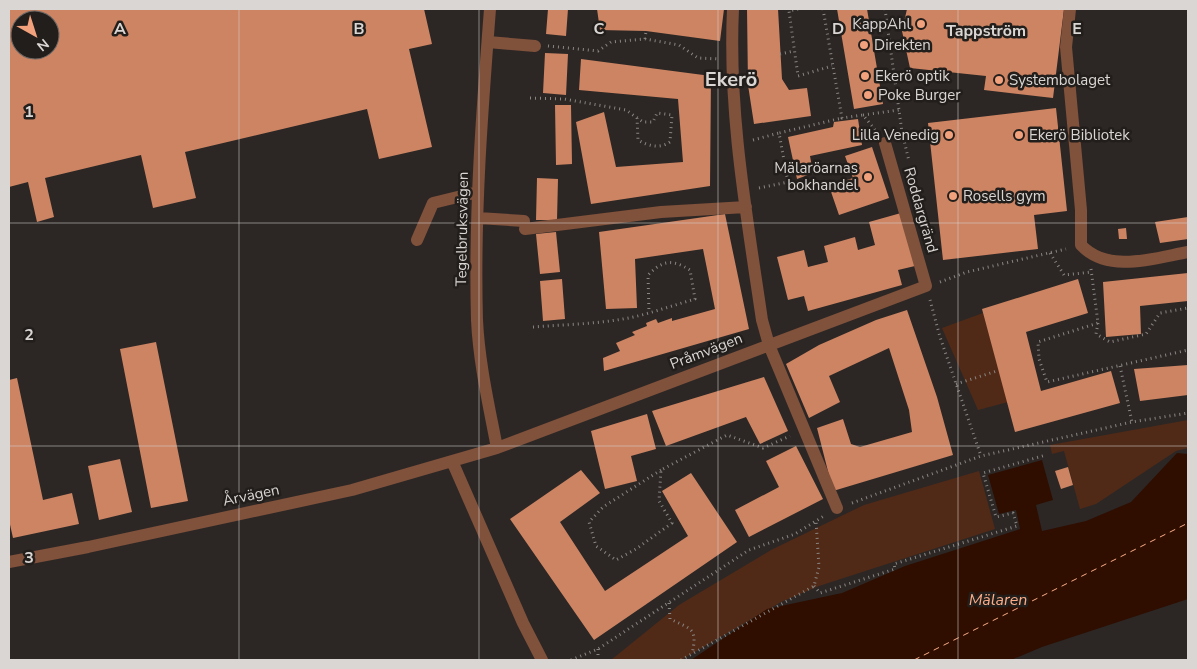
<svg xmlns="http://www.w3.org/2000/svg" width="1197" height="669" viewBox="0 0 1197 669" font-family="'Nunito Sans',sans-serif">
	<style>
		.green { fill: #512a17 }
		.water { fill: #2f0e00 }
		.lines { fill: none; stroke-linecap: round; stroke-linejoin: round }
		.ferry { stroke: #fcad89; stroke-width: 1; stroke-dasharray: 6 5; stroke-linecap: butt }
		.building { fill: #cd8463; fill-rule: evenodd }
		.path { stroke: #898684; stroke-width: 3; stroke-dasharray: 1 4; stroke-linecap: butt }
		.minor { stroke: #80513b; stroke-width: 12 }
		.grid { fill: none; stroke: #d9d6d4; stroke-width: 1; stroke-opacity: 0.55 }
		.poi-dot { fill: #f1a17c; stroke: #221e1b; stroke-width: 2 }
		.labels { text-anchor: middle; stroke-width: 5; stroke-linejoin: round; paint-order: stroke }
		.poi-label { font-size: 15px; fill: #d9d6d4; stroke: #221e1b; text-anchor: start }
		.street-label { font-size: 15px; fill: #d9d6d4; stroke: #221e1b }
		.neighbourhood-label { font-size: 16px; font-weight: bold; fill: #d9d6d4; stroke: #221e1b }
		.water-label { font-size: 16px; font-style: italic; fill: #fcad89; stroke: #221e1b }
		.district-label { font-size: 20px; font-weight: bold; fill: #d9d6d4; stroke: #221e1b }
		.grid-label { font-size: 16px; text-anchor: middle; font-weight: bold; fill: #d9d6d4; stroke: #221e1b; stroke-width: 5; stroke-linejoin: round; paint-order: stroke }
	</style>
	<rect width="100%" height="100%" fill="#2c2725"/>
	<!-- green -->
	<path class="green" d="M 983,313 L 1008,402 L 978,410 L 942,328 Z
		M 1188,420 L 1188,448 L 1176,451 L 1096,504 L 1080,509 L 1064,451 L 1052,454 L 1050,445 Z
		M 979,471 L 995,529 L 819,586 L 781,602 L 681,660 L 611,660 L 679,605 L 771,550 L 864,505 Z"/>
	<!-- water -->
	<path class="water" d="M 1177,453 L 1188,454 L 1188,599 L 1042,647 L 1011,660 L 691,660 L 767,609 L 842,593 L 905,566 L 1020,529 L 1016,510 L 999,514 L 988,475 L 1042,460 L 1053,500 L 1036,505 L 1042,531 L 1086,521 L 1131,502 Z"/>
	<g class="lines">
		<!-- ferry -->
		<path class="ferry" d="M 914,660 L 1188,523"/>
	</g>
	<!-- building -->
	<path class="building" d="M 9,9 L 424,9 L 432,44 L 409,49 L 432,147 L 379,159 L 367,109 L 185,152 L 196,198 L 153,208 L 141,155 L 45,178 L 54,217 L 37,222 L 28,182 L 9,187 ZM 20,20 L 50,20 L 50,50 L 20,50 Z
		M 548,9 L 568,9 L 566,36 L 546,34 Z
		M 597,9 L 724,9 L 720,41 L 646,31 L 600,30 Z
		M 747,9 L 778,9 L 782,79 L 789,90 L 807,88 L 811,116 L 754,124 L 748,85 Z
		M 837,9 L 867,9 L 883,104 L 854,109 Z
		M 907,9 L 1064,9 L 1053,98 L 984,90 L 986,76 L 910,68 L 902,31 Z
		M 545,53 L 568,54 L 566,95 L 543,93 Z
		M 581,59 L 711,76 L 710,186 L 591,204 L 576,122 L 604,112 L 616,167 L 683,162 L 678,99 L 579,90 Z
		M 555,105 L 571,105 L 572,164 L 556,165 Z
		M 1056,108 L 1067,211 L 1034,215 L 1038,249 L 943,260 L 928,123 Z
		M 858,119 L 862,145 L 810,156 L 813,173 L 797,179 L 788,137 L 833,127 L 834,122 Z
		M 872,147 L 889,198 L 839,215 L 829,186 L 853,178 L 845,156 Z
		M 537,178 L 558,179 L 557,220 L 536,220 Z
		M 901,213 L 915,266 L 898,270 L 902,285 L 808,311 L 804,296 L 788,300 L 777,257 L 804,250 L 808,267 L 828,262 L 824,246 L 855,237 L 858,250 L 875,245 L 869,222 Z
		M 725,214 L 749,329 L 604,371 L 603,358 L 620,351 L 616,343 L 635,335 L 632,332 L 647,326 L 646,323 L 656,319 L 658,323 L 672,318 L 672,321 L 715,309 L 703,249 L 635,259 L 637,308 L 606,309 L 599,232 Z
		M 1188,217 L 1188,239 L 1160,243 L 1155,222 Z
		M 1126,228 L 1127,239 L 1119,239 L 1118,229 Z
		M 556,232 L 560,272 L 540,274 L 536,234 Z
		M 1188,273 L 1188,301 L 1140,306 L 1141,334 L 1106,337 L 1103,282 Z
		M 562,279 L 565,319 L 543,321 L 540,281 Z
		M 1078,279 L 1088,313 L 1026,332 L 1041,391 L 1111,371 L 1120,403 L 1015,432 L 982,309 Z
		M 907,310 L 937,397 L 953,455 L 833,491 L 817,428 L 843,419 L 851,444 L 860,447 L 912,432 L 909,410 L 889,348 L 829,376 L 840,402 L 809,418 L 786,364 L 819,345 L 876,320 Z
		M 156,342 L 188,501 L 151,508 L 120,349 Z
		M 1188,365 L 1188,395 L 1140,401 L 1134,369 Z
		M 764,377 L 788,431 L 760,444 L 746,417 L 666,446 L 652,411 Z
		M 17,378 L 43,500 L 72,493 L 79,524 L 13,538 L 9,520 L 9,380 Z
		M 647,414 L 656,449 L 631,456 L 637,481 L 605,489 L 591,431 Z
		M 796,446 L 823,499 L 749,537 L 735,510 L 779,487 L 766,461 Z
		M 120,459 L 132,512 L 99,520 L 88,466 Z
		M 1068,467 L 1073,485 L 1061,489 L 1055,471 Z
		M 581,470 L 600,493 L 560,522 L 605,591 L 688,536 L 662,491 L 691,473 L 737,542 L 594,640 L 510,519 Z"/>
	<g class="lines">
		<!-- path -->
		<path class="path" d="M 798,9 L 789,11 L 798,76 L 832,66
			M 823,9 L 842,118 L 863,115 L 876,131
			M 885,9 L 902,132 L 909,161
			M 645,39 L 646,31
			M 548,46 L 598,51 L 611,42 L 645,39 L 679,45 L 698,58 L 719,59
			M 780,54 L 794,51
			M 530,98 L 564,99 L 626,110 L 643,122 L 653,122 L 657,113 L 672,115 L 670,142 C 660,149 648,146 638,140 L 637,118
			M 863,115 L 899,110
			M 753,140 L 779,133
			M 759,188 L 788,182 L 779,133 L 842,118
			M 1050,253 L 1064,275 L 1092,272
			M 1091,269 L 1098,323 L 1038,342 L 1039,359 L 1047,382 L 1188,350
			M 940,282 L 967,272 L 1066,249
			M 930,300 L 940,337 L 981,456
			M 1098,323 L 1096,334 L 1110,342 L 1146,334 L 1160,313 L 1188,308
			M 533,327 C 571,324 612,324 649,313 L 695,299 L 690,270 C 672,259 663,260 648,275 L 649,313
			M 1120,366 L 1132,422
			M 956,384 L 997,371
			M 661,470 L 603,507 L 589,522 L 596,546 L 616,560 L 636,549 L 672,523 L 659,501 L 661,470 L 727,435 L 763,448 L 790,436
			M 852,503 L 981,456 L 1132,422 L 1188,413
			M 814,586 L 820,593 L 895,569 L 894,564 L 1017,526 L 1013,513 L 996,517 L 983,473 L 1046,455
			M 669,603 L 670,619 C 691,629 698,628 692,654
			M 571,660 L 598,649 L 749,550 L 795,534 L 824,516
			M 598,660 L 598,649
			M 681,660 L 814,586 L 819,567 L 816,521"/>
		<!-- minor -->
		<path class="minor" d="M 490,9 C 482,112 474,216 477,320 C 479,363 489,406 497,448
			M 733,9 C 728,113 747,217 762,320 L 769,345 L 837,508
			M 1070,9 L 1066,47 L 1081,210 L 1081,245 C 1108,274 1155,258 1188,252
			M 488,42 L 535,46
			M 478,218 L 524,221
			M 525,229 L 661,212 L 746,207
			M 417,240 L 433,203 L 478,192
			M 452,461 L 523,623 L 542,660
			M 9,562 L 88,547 L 352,490 L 497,448 L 926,286 L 885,143"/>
	</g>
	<!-- grid -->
	<path class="grid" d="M 239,9 L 239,660M 479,9 L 479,660M 718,9 L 718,660M 958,9 L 958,660M 9,223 L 1188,223M 9,446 L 1188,446"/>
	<!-- markers -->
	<g class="poi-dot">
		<circle cx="921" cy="24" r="5"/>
		<circle cx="864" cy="45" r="5"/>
		<circle cx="865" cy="76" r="5"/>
		<circle cx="999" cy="80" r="5"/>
		<circle cx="868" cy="95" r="5"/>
		<circle cx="949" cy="135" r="5"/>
		<circle cx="1019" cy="135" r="5"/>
		<circle cx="868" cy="177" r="5"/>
		<circle cx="953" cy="196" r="5"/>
	</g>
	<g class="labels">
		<!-- poi labels -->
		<g class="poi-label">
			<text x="911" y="29" text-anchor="end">KappAhl</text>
			<text x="874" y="50">Direkten</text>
			<text x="875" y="81">Ekerö optik</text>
			<text x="1009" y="85">Systembolaget</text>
			<text x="878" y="100">Poke Burger</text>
			<text x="939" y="140" text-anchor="end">Lilla Venedig</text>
			<text x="1029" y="140">Ekerö Bibliotek</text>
			<text x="858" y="173" text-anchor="end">Mälaröarnas<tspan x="858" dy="17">bokhandel</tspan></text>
			<text x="963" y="201">Rosells gym</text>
		</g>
		<!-- street labels -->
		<g class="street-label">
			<text transform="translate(921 210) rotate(74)" y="5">Roddargränd</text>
			<text transform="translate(462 229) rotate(-89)" y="5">Tegelbruksvägen</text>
			<text transform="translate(706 351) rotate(-21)" y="5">Pråmvägen</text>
			<text transform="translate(251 495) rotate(-12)" y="5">Årvägen</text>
		</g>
		<!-- neighbourhood labels -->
		<g class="neighbourhood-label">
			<text x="986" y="36">Tappström</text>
		</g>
		<!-- water labels -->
		<g class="water-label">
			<text x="998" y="605">Mälaren</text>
		</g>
		<!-- district labels -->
		<g class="district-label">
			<text x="731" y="86">Ekerö</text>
		</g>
	</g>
	<g class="grid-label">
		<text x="120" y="34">A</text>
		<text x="359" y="34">B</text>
		<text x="599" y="34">C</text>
		<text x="838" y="34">D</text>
		<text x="1077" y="34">E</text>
		<text x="29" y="117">1</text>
		<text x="29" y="340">2</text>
		<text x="29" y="563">3</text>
	</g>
	<!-- border -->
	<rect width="1197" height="669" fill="none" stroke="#d9d6d4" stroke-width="20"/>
	<!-- north arrow -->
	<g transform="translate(35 35) rotate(141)"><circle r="24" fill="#221e1b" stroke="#6b6865"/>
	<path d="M0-4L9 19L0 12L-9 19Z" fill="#f1a17c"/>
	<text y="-8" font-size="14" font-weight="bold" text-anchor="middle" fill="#d9d6d4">N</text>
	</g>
</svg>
